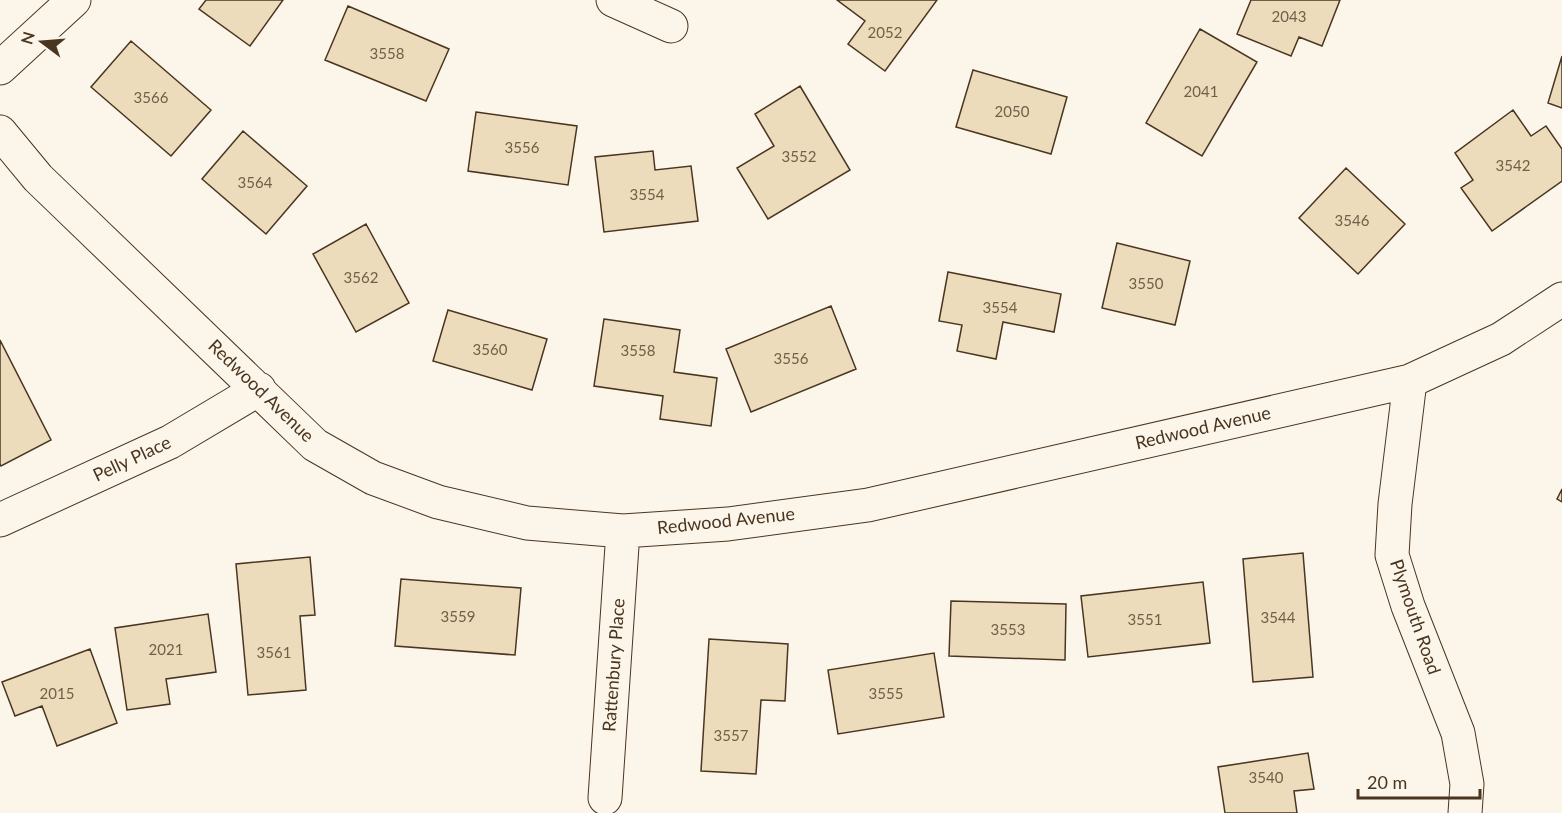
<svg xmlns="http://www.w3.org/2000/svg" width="1562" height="813" viewBox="0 0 1562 813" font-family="Lato,sans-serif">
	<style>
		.building { fill: #ecdcbc; stroke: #4a3520; stroke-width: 1.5 }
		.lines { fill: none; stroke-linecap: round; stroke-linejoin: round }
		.street-casing { stroke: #4a3520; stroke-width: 35 }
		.street { stroke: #fbf6e9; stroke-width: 33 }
		.labels { text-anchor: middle; stroke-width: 4.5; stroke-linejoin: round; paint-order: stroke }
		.number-label { font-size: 15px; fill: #725f47 }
		.street-label { font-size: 18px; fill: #4a3520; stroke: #fbf6e9 }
	</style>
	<rect width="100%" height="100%" fill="#fbf6e9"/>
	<!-- building -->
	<path class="building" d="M 206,0 L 283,0 L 250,46 L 199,9 Z
		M 837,0 L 937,0 L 885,71 L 848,44 L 865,21 Z
		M 1251,0 L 1340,0 L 1322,46 L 1299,37 L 1291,56 L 1237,34 Z
		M 348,6 L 449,49 L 426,101 L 325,60 Z
		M 1200,29 L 1257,62 L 1202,156 L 1146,123 Z
		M 131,41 L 211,110 L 171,156 L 91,87 Z
		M 1562,56 L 1562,108 L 1548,103 Z
		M 973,70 L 1067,97 L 1051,154 L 956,127 Z
		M 800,86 L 850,170 L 768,219 L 737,168 L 774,146 L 755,114 Z
		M 1513,110 L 1531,136 L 1546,126 L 1562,149 L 1562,181 L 1492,231 L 1461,188 L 1473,180 L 1455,153 Z
		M 476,112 L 577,126 L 568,185 L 468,171 Z
		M 243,131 L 307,186 L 266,234 L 202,179 Z
		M 653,151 L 655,170 L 691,166 L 698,221 L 604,232 L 595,157 Z
		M 1346,168 L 1405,224 L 1358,274 L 1299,218 Z
		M 366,224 L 409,303 L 356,332 L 313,254 Z
		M 1117,243 L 1190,261 L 1175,325 L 1102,308 Z
		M 948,272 L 1061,294 L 1054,332 L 1003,322 L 996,359 L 957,351 L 962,325 L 939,321 Z
		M 831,306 L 856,369 L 751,412 L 726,349 Z
		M 448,310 L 547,339 L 532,390 L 433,361 Z
		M 604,319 L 680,330 L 674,372 L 717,378 L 711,426 L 660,419 L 663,396 L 594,386 Z
		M 0,340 L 51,440 L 1,466 L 0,464 Z
		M 1562,489 L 1562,502 L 1557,499 Z
		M 1303,553 L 1313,677 L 1253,682 L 1243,559 Z
		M 310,557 L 315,615 L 300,616 L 306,690 L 248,695 L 236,564 Z
		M 401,579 L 521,588 L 515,655 L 395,646 Z
		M 1203,582 L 1210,643 L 1088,657 L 1081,596 Z
		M 951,601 L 1066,604 L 1065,660 L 949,656 Z
		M 208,614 L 216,672 L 166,679 L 170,704 L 127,710 L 115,628 Z
		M 709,639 L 788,644 L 785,701 L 761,700 L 756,774 L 701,771 Z
		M 90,649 L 117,723 L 57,746 L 42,706 L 15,716 L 2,682 Z
		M 934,653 L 944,717 L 838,734 L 828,670 Z
		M 1308,753 L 1314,789 L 1294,791 L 1297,813 L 1225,813 L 1218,767 Z"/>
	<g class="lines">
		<!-- street casing -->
		<g class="street-casing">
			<path id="street" d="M 613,0 L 671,26
				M 0,68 L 74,0
				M 0,132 L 38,178 L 315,445 L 373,478 L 438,502 L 527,523 L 623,531 L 728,524 L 868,505 L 1410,381 L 1501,339 L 1562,299
				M 1410,381 L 1395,504 L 1392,555 L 1408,606 L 1458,733 L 1467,784 L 1465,813
				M 0,520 L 170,442 L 259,389
				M 605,798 L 623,531"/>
		</g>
		<!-- street -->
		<use href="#street" class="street"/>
	</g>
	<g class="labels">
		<!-- number labels -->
		<g class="number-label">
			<text x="1289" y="22">2043</text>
			<text x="885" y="38">2052</text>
			<text x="387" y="59">3558</text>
			<text x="1201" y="97">2041</text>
			<text x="151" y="103">3566</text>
			<text x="1012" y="117">2050</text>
			<text x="522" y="153">3556</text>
			<text x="799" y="162">3552</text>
			<text x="1513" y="171">3542</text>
			<text x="255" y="188">3564</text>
			<text x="647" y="200">3554</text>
			<text x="1352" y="226">3546</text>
			<text x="361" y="283">3562</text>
			<text x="1146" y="289">3550</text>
			<text x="1000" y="313">3554</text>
			<text x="490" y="355">3560</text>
			<text x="638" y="356">3558</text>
			<text x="791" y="364">3556</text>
			<text x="458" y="622">3559</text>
			<text x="1278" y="623">3544</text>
			<text x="1145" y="625">3551</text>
			<text x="1008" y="635">3553</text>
			<text x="166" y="655">2021</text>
			<text x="274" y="658">3561</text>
			<text x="57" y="699">2015</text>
			<text x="886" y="699">3555</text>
			<text x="731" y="741">3557</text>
			<text x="1266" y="783">3540</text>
		</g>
		<!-- street labels -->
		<g class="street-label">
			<text transform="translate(261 391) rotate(44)" y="6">Redwood Avenue</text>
			<text transform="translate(1203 428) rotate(-13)" y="6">Redwood Avenue</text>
			<text transform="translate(132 459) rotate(-25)" y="6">Pelly Place</text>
			<text transform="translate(726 521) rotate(-6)" y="6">Redwood Avenue</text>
			<text transform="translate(1415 617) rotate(71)" y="6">Plymouth Road</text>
			<text transform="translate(614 665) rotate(-86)" y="6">Rattenbury Place</text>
		</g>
	</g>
	<!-- north arrow -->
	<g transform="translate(42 42) rotate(286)" stroke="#fbf6e9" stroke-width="4.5" paint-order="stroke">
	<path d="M0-4.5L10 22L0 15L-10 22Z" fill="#4a3520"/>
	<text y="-9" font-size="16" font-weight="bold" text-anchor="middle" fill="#4a3520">N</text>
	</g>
	<!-- scale -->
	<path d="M1358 789v9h122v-9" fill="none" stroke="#4a3520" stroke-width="3"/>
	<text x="1367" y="789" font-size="18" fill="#4a3520" stroke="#fbf6e9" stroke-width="4.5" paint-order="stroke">20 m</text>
</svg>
